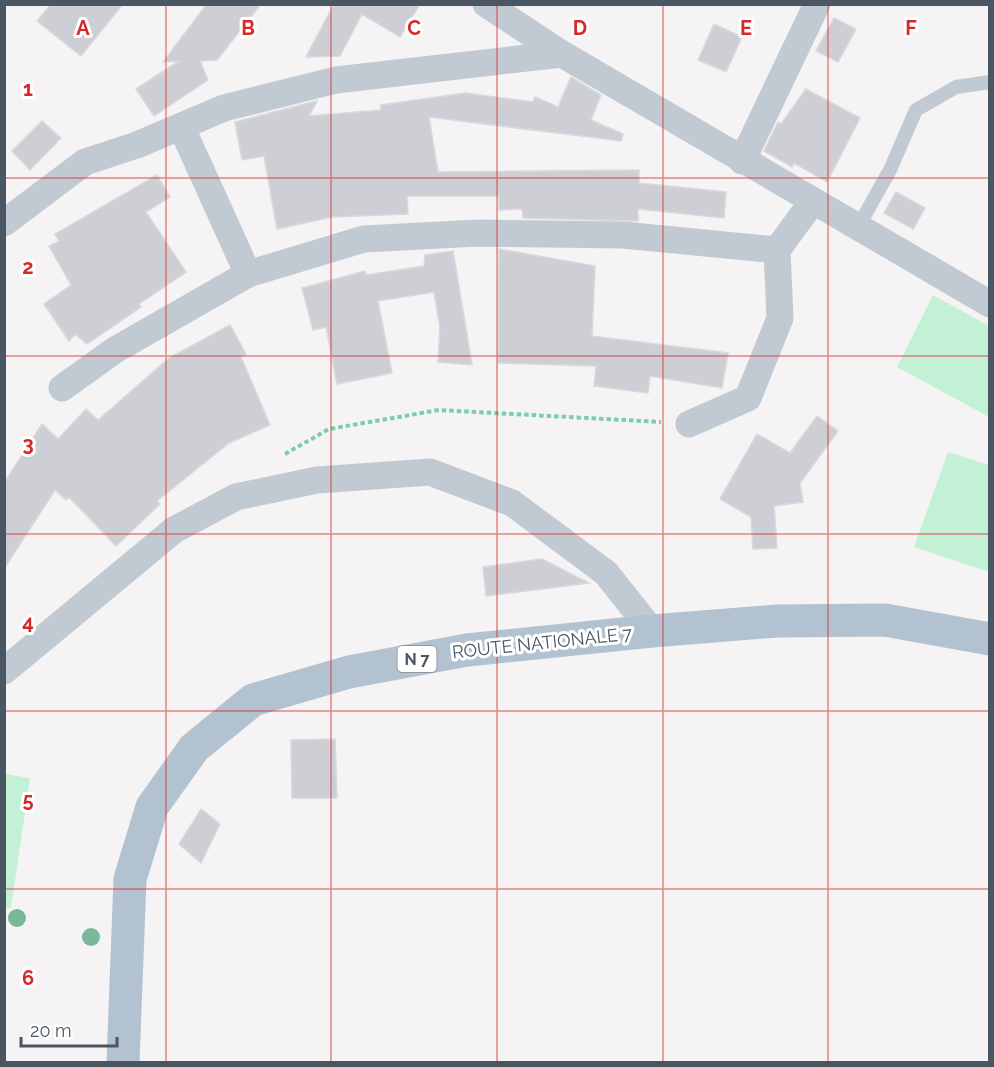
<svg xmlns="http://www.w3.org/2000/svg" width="994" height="1067" viewBox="0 0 994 1067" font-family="Raleway,sans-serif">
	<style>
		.green { fill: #c3f1d5 }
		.building { fill: #cdcfd5; stroke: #d7d9de; stroke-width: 1.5 }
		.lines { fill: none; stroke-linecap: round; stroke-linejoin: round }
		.path { stroke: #7ad0a6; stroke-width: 4; stroke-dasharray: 4.5 3; stroke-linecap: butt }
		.service { stroke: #c1cad2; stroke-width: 14 }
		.minor { stroke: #c1cad2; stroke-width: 27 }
		.primary { stroke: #b3c2d1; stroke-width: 33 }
		.tree { fill: #7bb799 }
		.grid { fill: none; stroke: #d62828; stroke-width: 1.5; stroke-opacity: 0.55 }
		.labels { text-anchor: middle; stroke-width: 6; stroke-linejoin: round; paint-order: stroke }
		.shield { fill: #fff; stroke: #808990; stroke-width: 1.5 }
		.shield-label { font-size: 16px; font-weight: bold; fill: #4a5661 }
		.street-label { font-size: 18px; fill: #4a5661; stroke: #fff }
		.grid-label { font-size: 20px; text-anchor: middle; font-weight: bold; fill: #d62828; stroke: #fff; stroke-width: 6; stroke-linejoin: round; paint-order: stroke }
	</style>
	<rect width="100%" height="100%" fill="#f5f3f3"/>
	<!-- green -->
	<path class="green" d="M 933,295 L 989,326 L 989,417 L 897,367 Z
		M 948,452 L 989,465 L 989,572 L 914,547 Z
		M 5,774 L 30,778 L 11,908 L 4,908 Z"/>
	<!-- building -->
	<path class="building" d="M 51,4 L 123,4 L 81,56 L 37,21 Z
		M 207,4 L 261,4 L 217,60 L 200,61 L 208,80 L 154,116 L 136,89 L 179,61 L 163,62 Z
		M 334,4 L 420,4 L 400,37 L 362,14 L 340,56 L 306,57 Z
		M 834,18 L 856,29 L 838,62 L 816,51 Z
		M 714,24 L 742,37 L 726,72 L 698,60 Z
		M 571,77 L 601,95 L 591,120 L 623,134 L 621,141 L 429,117 L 438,172 L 639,170 L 639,183 L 726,192 L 724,218 L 638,209 L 638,221 L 523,218 L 522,209 L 499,210 L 499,196 L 407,196 L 408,214 L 332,217 L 277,229 L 264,156 L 242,160 L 235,122 L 317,101 L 309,116 L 381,110 L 381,105 L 465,93 L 533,102 L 535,97 L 558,107 Z
		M 806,89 L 860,118 L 827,182 L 794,163 L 792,167 L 764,151 L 778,122 L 781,124 Z
		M 42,121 L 61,138 L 30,170 L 12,151 Z
		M 157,175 L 170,197 L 146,212 L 186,272 L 139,304 L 141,307 L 87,344 L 75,334 L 69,341 L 44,304 L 71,285 L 49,246 L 59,241 L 55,234 Z
		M 896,192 L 925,208 L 913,229 L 884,213 Z
		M 499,249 L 595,266 L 592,336 L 728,353 L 722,388 L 650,376 L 648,393 L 594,386 L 596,366 L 498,363 Z
		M 453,251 L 472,365 L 438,362 L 440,327 L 434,292 L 378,301 L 392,373 L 337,384 L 326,327 L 313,330 L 302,288 L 365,271 L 366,275 L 424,266 L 425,255 Z
		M 230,325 L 246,354 L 241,357 L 270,425 L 229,443 L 157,501 L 160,504 L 116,546 L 69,497 L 66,500 L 55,490 L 4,569 L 4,483 L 42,424 L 58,439 L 86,409 L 98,420 L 169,358 Z
		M 817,416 L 838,431 L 800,483 L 803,502 L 774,506 L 777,548 L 753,549 L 751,517 L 720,499 L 757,434 L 790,453 Z
		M 542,559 L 589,583 L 486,596 L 483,567 Z
		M 335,739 L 337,798 L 292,798 L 291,740 Z
		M 201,809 L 220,824 L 201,863 L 179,844 Z"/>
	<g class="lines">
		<!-- path -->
		<path class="path" d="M 285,454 L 329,429 L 439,410 L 661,422"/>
		<!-- service -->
		<path class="service" d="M 858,227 L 890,170 L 916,110 L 956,87 L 990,82"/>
		<!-- minor -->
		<path class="minor" d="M 486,4 L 562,54 L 990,304
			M 181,126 L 248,274 L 364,239 L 478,233 L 623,235 L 777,250
			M 742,161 L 817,4
			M 4,223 L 85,162 L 137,145 L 224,108 L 336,80 L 562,54
			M 62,388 L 115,350 L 248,274
			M 689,424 L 748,398 L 780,318 L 777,250 L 813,201
			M 4,671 L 174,530 L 236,497 L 317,480 L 430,472 L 512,503 L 606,573 L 652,631"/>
		<!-- primary -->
		<path class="primary" d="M 123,1062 L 130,879 L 152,807 L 194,748 L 253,700 L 349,672 L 467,650 L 652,631 L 777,621 L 885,620 L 990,639"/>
	</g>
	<!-- trees -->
	<g class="tree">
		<circle cx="17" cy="918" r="9"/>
		<circle cx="91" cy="937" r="9"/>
	</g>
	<!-- grid -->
	<path class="grid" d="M 166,4 L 166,1062M 331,4 L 331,1062M 497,4 L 497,1062M 663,4 L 663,1062M 828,4 L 828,1062M 4,178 L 990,178M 4,356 L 990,356M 4,534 L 990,534M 4,711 L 990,711M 4,889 L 990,889"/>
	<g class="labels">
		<!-- shield labels -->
		<rect class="shield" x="397.5" y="646" width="39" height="26" rx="4.5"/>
		<g class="shield-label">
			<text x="417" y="665">N 7</text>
		</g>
		<!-- street labels -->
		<g class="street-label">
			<text transform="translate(542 643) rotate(-6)" y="6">ROUTE NATIONALE 7</text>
		</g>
	</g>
	<g class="grid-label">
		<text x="83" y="35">A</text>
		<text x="248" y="35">B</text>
		<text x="414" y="35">C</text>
		<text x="580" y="35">D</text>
		<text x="746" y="35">E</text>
		<text x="911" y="35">F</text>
		<text x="28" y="96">1</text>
		<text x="28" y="274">2</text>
		<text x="28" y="451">3</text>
		<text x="28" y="629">4</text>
		<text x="28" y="807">5</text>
		<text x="28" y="985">6</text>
	</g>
	<!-- border -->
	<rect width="994" height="1067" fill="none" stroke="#4a5661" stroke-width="12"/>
	<!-- scale -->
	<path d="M21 1037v9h96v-9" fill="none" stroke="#4a5661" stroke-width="3"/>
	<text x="30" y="1037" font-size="18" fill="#4a5661" stroke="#ffffff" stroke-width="4.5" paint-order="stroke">20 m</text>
</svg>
